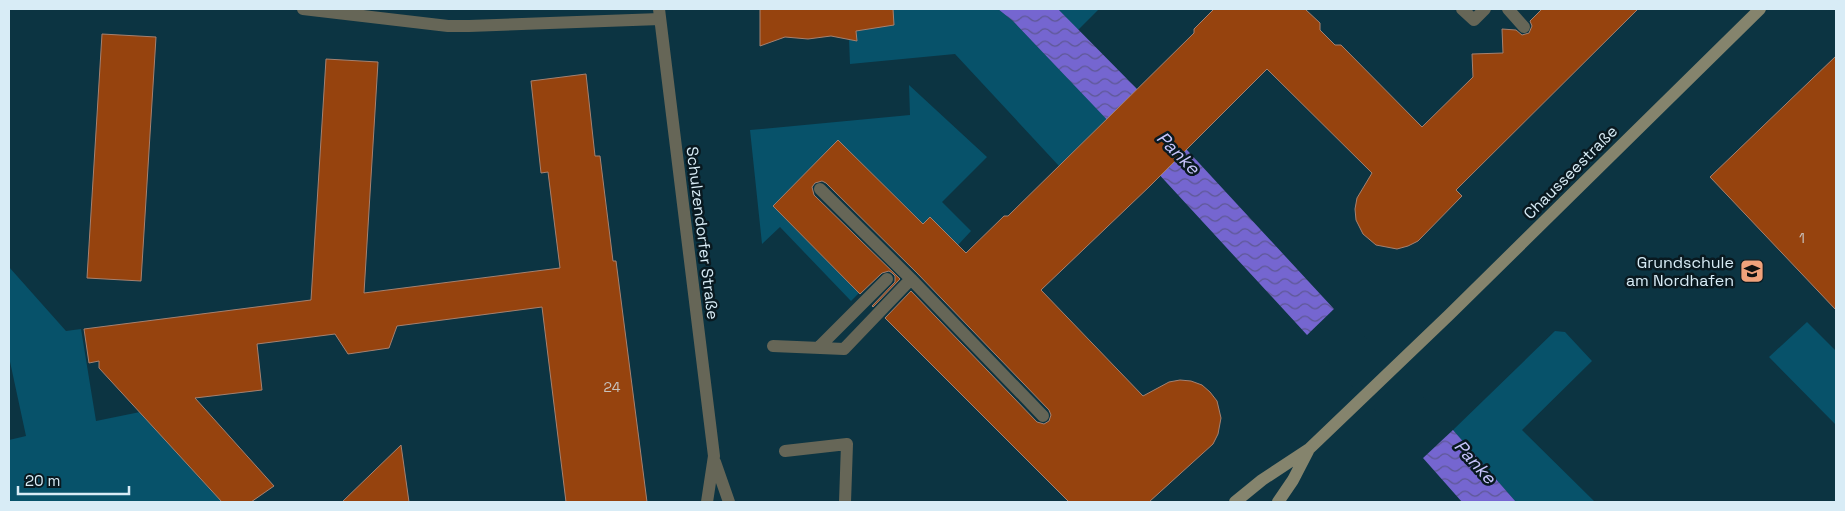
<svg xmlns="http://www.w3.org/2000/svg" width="1845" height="511" viewBox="0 0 1845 511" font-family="'Space Grotesk',sans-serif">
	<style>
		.green { fill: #07526a }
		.water { fill: url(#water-waves) }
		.pier { fill: #0c3442 }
		.building { fill: #96430e; stroke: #a58170 }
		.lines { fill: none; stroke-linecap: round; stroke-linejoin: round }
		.lane { stroke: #666657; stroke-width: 12 }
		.street { stroke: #666657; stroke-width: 12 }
		.secondary { stroke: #85846d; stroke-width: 12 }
		.labels { text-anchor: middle; stroke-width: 5; stroke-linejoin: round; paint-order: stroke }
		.number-label { font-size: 14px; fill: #c8c2bc }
		.street-label { font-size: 16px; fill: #d8ecf6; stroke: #091920 }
		.poi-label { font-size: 16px; fill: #d8ecf6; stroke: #091920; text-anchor: end }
		.water-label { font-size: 18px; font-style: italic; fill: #c7c4fb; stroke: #091920 }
	</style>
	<defs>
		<pattern id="water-waves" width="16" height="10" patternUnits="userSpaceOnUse" patternTransform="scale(1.25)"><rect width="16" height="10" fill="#7566d0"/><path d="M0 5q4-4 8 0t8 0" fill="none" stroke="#5e5894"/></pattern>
	</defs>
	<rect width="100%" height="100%" fill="#0c3442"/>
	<!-- green -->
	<path class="green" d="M 856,9 L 998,9 L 1013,21 L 1107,119 L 1059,166 L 955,54 L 850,64 L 849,39 L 857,41 Z
		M 1058,9 L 1099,9 L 1078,30 Z
		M 909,85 L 987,157 L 942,202 L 971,231 L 958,245 L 930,217 L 923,224 L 838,141 L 773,206 L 859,293 L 851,301 L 780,227 L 762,244 L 750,130 L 910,115 Z
		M 9,267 L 66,331 L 81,329 L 96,421 L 140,412 L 222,502 L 9,502 L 9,440 L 26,436 L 9,357 Z
		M 1807,322 L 1836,351 L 1836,425 L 1769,357 Z
		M 1555,331 L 1565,332 L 1592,361 L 1522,430 L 1595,502 L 1516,502 L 1453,430 Z"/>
	<!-- water -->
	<path class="water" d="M 998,9 L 1058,9 L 1137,89 L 1187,150 L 1334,309 L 1453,430 L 1516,502 L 1462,502 L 1423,458 L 1307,335 L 1155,170 L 1013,21 Z"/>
	<!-- pier -->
	<path class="pier" d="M 1336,307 L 1454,429 L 1422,459 L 1305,337 Z"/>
	<!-- building -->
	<path class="building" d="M 760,9 L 893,9 L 894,25 L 856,31 L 857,41 L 831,36 L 808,39 L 785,37 L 760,46 Z
		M 1214,9 L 1305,9 L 1320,23 L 1320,30 L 1335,45 L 1341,45 L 1422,127 L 1473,77 L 1472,54 L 1503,53 L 1502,29 L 1516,30 L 1522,35 L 1529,33 L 1532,26 L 1530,21 L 1542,9 L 1638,9 L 1456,190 L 1462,196 L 1418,241 L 1408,246 L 1397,249 L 1376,245 L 1363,234 L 1356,220 L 1355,209 L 1357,198 L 1372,173 L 1267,69 L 1150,186 L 1041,290 L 1143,396 L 1169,382 L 1180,380 L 1191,381 L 1202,385 L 1210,392 L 1217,401 L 1221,418 L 1218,434 L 1213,444 L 1149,502 L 1069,502 L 885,318 L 911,291 L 1037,422 L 1044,424 L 1049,421 L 1051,415 L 1049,410 L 917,273 L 826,183 L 822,181 L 815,183 L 812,187 L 814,195 L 900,279 L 873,307 L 872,306 L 895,282 L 895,276 L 892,273 L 889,271 L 882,273 L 860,294 L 773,206 L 838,140 L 923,224 L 930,217 L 966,253 L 1004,216 L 1008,216 L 1114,112 L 1194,33 L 1194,29 Z
		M 102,34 L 156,37 L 141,281 L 87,278 Z
		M 1836,56 L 1836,310 L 1710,177 Z
		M 326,59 L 378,62 L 364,293 L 560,268 L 548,172 L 541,173 L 531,81 L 586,74 L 595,156 L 600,156 L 613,261 L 616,261 L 647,502 L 566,502 L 542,307 L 397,326 L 389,348 L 348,354 L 335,334 L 257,344 L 262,390 L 195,398 L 274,486 L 251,502 L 222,502 L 99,368 L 99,361 L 89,363 L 84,329 L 311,300 Z
		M 401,445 L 409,502 L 342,502 Z"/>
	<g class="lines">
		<!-- lane -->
		<path class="lane" d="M 1462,9 L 1474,20 L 1485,9
			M 1508,9 L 1524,27
			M 911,279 L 1043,416
			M 773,346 L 844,349 L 911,279 L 820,189
			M 818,348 L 887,279
			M 785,451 L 847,444 L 845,502"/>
		<!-- street -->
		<path class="street" d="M 303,9 L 448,26 L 469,26 L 660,19
			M 659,9 L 714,456 L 707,502
			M 715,462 L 729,502"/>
		<!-- secondary -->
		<path class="secondary" d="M 1235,502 L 1262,480 L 1309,449 L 1449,315 L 1760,9
			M 1278,502 L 1293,480 L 1308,451"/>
	</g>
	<!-- icons -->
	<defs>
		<g id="school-square" transform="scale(1.25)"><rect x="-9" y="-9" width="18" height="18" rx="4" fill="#f1a27b" stroke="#091920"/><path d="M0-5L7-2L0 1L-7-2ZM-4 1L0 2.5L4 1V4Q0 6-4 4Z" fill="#111"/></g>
	</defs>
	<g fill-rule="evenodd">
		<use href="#school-square" x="1752" y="271"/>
	</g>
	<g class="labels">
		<!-- number labels -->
		<g class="number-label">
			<text x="1802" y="243">1</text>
			<text x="612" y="392">24</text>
		</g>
		<!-- street labels -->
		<g class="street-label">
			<text transform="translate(1570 172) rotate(-45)" y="6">Chausseestraße</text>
			<text transform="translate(703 233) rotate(83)" y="6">Schulzendorfer Straße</text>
		</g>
		<!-- poi labels -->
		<g class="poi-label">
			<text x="1734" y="268">Grundschule<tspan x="1734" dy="18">am Nordhafen</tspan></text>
		</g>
		<!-- water labels -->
		<g class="water-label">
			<text transform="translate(1178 153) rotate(45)" y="6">Panke</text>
			<text transform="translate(1475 462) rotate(48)" y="6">Panke</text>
		</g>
	</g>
	<!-- border -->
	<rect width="1845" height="511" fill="none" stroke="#d8ecf6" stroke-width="20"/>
	<!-- scale -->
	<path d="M18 486v8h111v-8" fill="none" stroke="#d8ecf6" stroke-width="2.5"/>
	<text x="25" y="486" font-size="15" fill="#d8ecf6" stroke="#091920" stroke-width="4" paint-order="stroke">20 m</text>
</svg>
